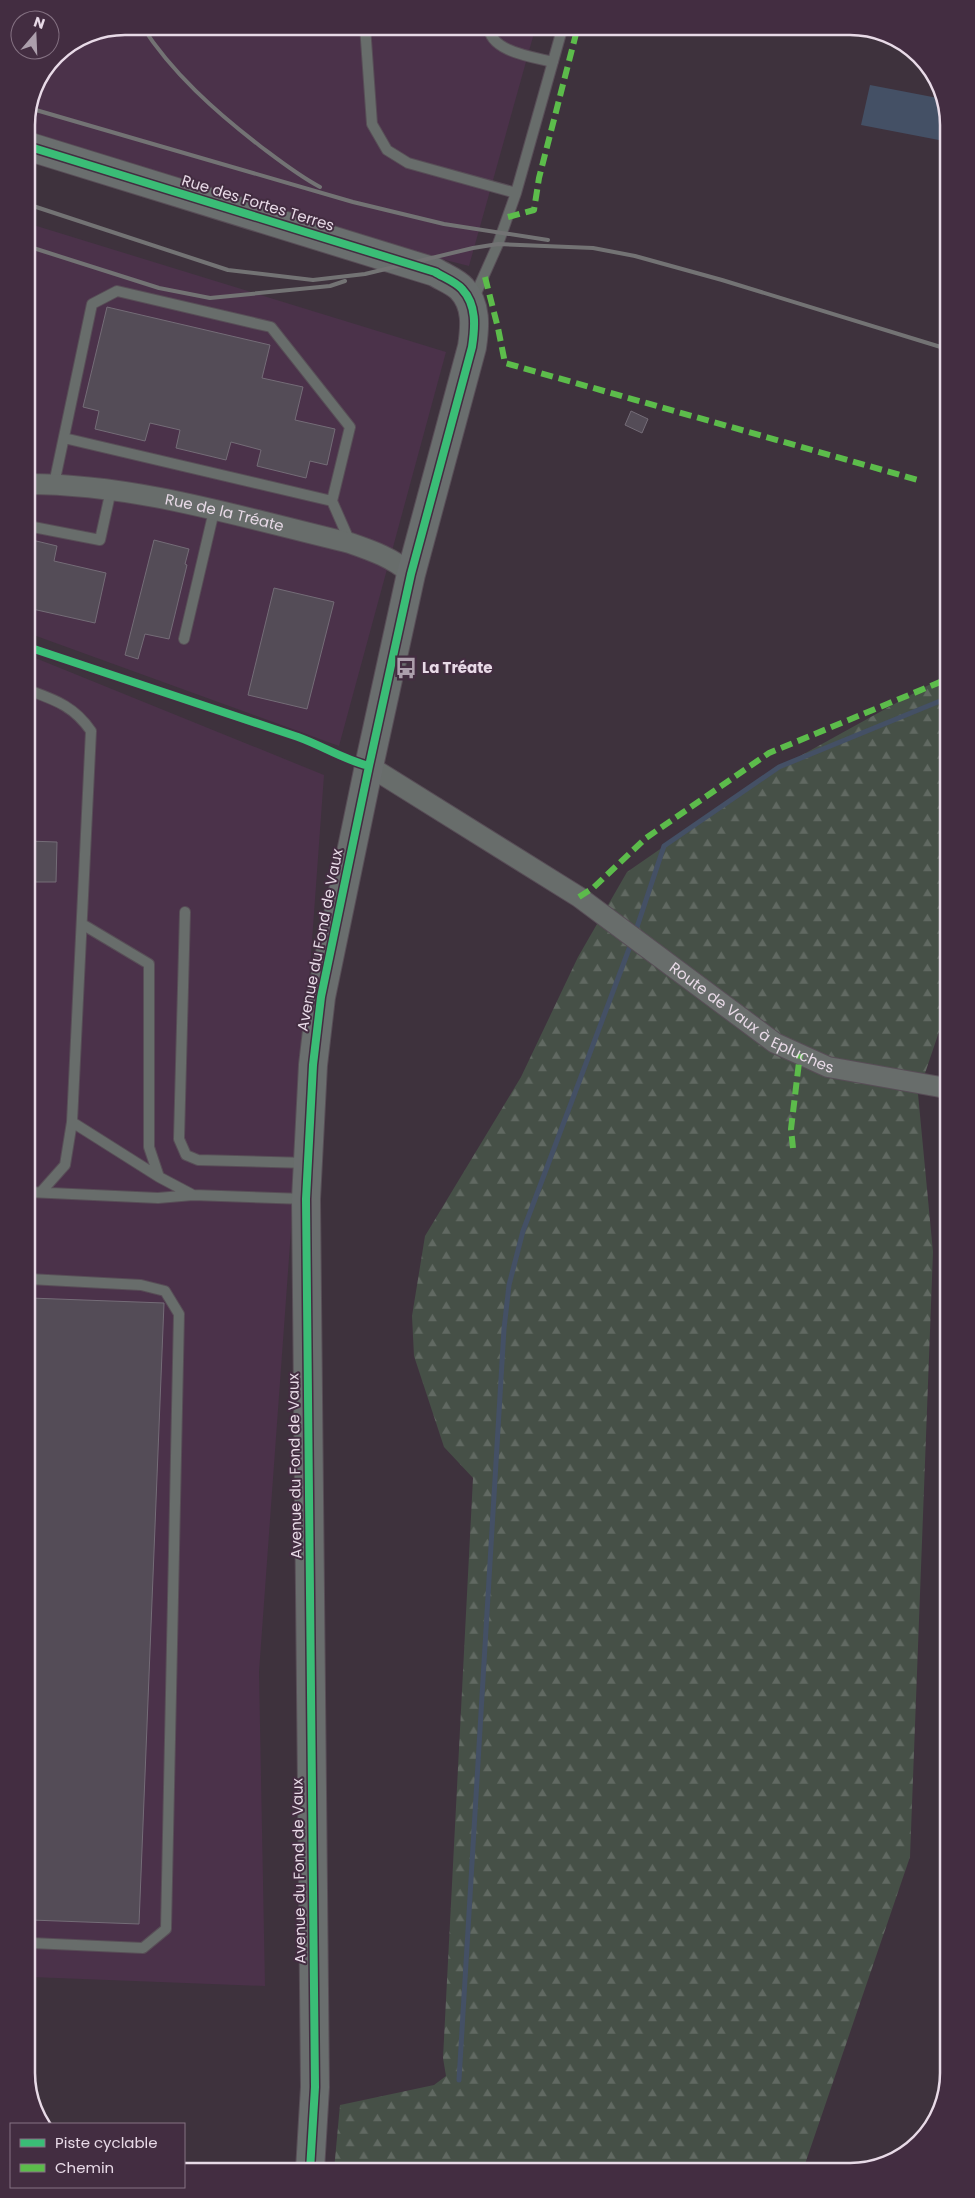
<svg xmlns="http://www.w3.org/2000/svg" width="975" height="2198" viewBox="0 0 975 2198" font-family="Poppins,sans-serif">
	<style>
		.built { fill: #4b324a }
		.forest { fill: url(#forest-firs) }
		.water { fill: #445065 }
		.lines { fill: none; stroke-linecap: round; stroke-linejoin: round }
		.stream { stroke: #445065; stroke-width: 5 }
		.building { fill: #544c57; stroke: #746c77 }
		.lane-casing { stroke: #584e57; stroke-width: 12 }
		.street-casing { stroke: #584e57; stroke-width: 22 }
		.secondary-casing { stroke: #584e57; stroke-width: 30 }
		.lane { stroke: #686d6b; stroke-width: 10 }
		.street { stroke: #686d6b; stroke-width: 20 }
		.secondary { stroke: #6a6e6e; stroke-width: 28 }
		.rail { stroke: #737374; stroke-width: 4 }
		.quiet { stroke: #5cbc4b; stroke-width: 6; stroke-dasharray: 12 6; stroke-linecap: butt }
		.cycleway-casing { stroke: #432d41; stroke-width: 11 }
		.cycleway { stroke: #3abd76; stroke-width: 8 }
		.labels { text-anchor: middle; stroke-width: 4; stroke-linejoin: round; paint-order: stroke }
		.street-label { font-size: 15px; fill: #e8dae7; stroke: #432d41 }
		.poi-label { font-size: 15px; font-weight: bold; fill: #e8dae7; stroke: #432d41; text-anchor: start }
		.rim { fill: none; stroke: #e8dae7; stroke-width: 2.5 }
	</style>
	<defs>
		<pattern id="forest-firs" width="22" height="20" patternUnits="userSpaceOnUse" patternTransform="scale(1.25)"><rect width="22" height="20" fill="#465047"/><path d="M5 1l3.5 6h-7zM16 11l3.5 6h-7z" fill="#616962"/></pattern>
	</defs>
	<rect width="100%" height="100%" fill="#3e323d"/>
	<!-- built -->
	<path class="built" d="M 126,26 L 536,26 L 469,266 L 215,202 L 27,142 L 26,119 L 34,87 L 56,55 L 88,34 Z
		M 27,223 L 446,352 L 339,746 L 28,633 Z
		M 28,655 L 324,775 L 259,1672 L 265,1986 L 31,1977 Z"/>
	<!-- forest -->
	<path class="forest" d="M 945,676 L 946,1011 L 918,1094 L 933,1252 L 910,1857 L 804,2167 L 334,2170 L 340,2105 L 434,2085 L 446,2076 L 443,2058 L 473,1478 L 444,1447 L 414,1356 L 412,1316 L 425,1236 L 521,1077 L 578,957 L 627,872 L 773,771 Z"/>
	<!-- water -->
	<path class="water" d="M 870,85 L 943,99 L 944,141 L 861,125 Z"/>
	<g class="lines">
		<!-- stream -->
		<path class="stream" d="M 635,933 L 664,846 L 779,767 L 945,699
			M 459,2080 L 504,1329 L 509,1285 L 523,1231 L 632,941"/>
	</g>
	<!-- building -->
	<path class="building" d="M 107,307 L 270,345 L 262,378 L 303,387 L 295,420 L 335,429 L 327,465 L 310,461 L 306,478 L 257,466 L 261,450 L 231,442 L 226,460 L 176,448 L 180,430 L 150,423 L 145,441 L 95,429 L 99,411 L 83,407 Z
		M 631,411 L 648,419 L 642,433 L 625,425 Z
		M 28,539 L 57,546 L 54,561 L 106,573 L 95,623 L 28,608 Z
		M 154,540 L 189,549 L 185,564 L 187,565 L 169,639 L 145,634 L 138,659 L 125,655 Z
		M 274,588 L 334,602 L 307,709 L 248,695 Z
		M 28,841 L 57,842 L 56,882 L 28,882 Z
		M 30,1298 L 164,1303 L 139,1924 L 31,1920 Z"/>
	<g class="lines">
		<!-- lane casing -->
		<g class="lane-casing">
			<path id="lane" d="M 365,26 L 372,124 L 387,150 L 408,163 L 516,193
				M 489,26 C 489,52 534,57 553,62
				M 473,300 L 498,244 L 516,193 L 563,26
				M 64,438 L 332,501
				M 54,484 L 92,304 L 117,291 L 271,327 L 350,427 L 332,501 L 350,542
				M 28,526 L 100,540 L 111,490
				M 184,639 L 214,511
				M 28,690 C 55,700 74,706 91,731 L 72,1122 L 159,1177
				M 185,912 L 179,1139 L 186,1155 L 198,1160 L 307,1163
				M 82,924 L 149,964 L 149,1147 L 159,1177 L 193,1195
				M 29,1192 L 158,1198 L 193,1195 L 305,1199
				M 41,1192 L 65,1165 L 72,1122
				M 29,1279 L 141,1285 L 165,1291 L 179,1314 L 166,1929 L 143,1948 L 31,1943"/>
		</g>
		<!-- street casing -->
		<g class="street-casing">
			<g id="street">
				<path id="s1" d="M 27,484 C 137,484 244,518 350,543 C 373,551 393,558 411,574"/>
				<path id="s2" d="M 369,766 L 579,897 L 775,1043 L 828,1067 L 946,1088"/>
			</g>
		</g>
		<!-- secondary casing -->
		<g class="secondary-casing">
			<path id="secondary" d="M 27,146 L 435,272 C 443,277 456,282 462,289 C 477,305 475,327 472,347 L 411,574 L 369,766 L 321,997 L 313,1065 L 306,1199 L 315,2087 L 310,2170"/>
		</g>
		<!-- lane -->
		<use href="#lane" class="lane"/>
		<!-- street -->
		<use href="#street" class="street"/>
		<!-- secondary -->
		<use href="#secondary" class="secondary"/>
		<!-- rail -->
		<path class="rail" d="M 142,26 C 172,73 216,112 260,146 C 280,161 299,176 320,187
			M 29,108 L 353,202 L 444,224 L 548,240
			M 27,204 L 228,270 L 313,280 L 365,274 L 473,248 L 498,244 L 593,248 L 635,256 L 722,280 L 944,348
			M 27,246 L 159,288 L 210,298 L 330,286 L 345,281"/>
		<!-- quiet -->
		<path class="quiet" d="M 508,217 L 534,210 L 539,178 L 578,26
			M 485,277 L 498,328 L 505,363 L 918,480
			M 579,897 L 593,888 L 646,838 L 769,753 L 945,680
			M 793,1148 L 791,1129 L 800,1054"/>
		<!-- cycleway casing -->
		<g class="cycleway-casing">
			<path id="cycleway" d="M 27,146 L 435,272 C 443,277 456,282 462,289 C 477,305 475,327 472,347 L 411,574 L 369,766 L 321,997 L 313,1065 L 306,1199 L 315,2087 L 310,2170
				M 28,647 L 298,737 C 323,746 342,759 369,766"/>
		</g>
		<!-- cycleway -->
		<use href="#cycleway" class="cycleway"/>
	</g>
	<!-- icons -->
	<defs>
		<g id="bus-bare" transform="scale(1.725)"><path d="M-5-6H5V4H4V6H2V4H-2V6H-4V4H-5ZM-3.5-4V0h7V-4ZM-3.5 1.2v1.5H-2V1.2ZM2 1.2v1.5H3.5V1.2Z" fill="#ac9fac" stroke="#432d41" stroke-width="2.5" paint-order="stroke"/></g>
	</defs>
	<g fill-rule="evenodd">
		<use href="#bus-bare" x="406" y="668"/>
	</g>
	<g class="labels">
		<!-- street labels -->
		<g class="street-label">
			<text transform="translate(258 203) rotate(17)" y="5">Rue des Fortes Terres</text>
			<text dy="5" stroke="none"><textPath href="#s1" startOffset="200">Rue de la Tréate</textPath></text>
			<text transform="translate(320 940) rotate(-79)" y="5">Avenue du Fond de Vaux</text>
			<text dy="5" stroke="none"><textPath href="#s2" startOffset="459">Route de Vaux à Epluches</textPath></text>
			<text transform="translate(295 1466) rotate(-91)" y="5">Avenue du Fond de Vaux</text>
			<text transform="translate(299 1871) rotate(-91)" y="5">Avenue du Fond de Vaux</text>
		</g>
		<!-- poi labels -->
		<g class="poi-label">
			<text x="422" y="673">La Tréate</text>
		</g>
	</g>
	<!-- crop -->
	<path d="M0 0H975V2198H0ZM125 35H850A90 90 0 0 1 940 125V2073A90 90 0 0 1 850 2163H125A90 90 0 0 1 35 2073V125A90 90 0 0 1 125 35Z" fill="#432d41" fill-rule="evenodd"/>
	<path class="rim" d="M125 35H850A90 90 0 0 1 940 125V2073A90 90 0 0 1 850 2163H125A90 90 0 0 1 35 2073V125A90 90 0 0 1 125 35Z"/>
	<!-- legend -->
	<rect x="10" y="2123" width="175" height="65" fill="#432d41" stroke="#857283"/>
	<rect x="20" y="2139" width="25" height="8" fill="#3abd76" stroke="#857283"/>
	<text x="55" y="2148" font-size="15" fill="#e8dae7">Piste cyclable</text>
	<rect x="20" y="2164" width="25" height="8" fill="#5cbc4b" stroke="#857283"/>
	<text x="55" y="2173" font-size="15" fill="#e8dae7">Chemin</text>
	<!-- north arrow -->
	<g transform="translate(35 35) rotate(19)"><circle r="24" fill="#432d41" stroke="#857283"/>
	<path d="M0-4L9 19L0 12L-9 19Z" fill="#ac9fac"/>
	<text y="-8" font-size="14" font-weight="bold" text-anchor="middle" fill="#e8dae7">N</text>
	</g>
</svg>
